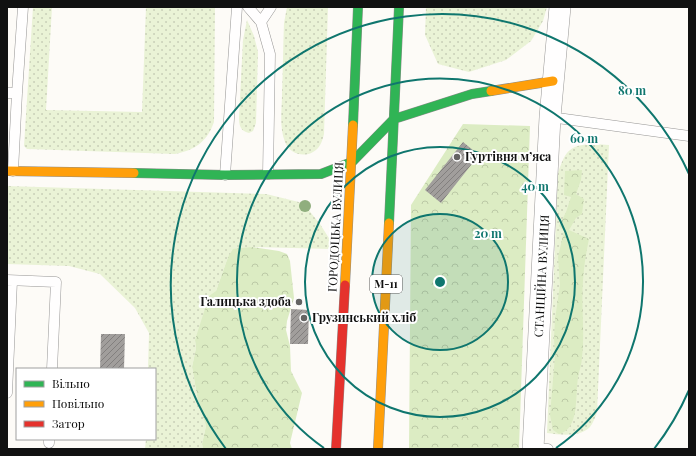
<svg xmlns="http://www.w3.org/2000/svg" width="696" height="456" viewBox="0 0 696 456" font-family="'Playfair Display',serif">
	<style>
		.grass { fill: url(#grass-dots) }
		.forest { fill: url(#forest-crowns) }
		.building { fill: url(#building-hatch) }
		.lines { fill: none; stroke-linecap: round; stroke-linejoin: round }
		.lane-casing { stroke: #979695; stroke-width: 11 }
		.street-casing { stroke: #979695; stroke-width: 22 }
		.fast-casing { stroke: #8e8d8b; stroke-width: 10 }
		.slow-casing { stroke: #8e8d8b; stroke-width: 10 }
		.jam-casing { stroke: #8e8d8b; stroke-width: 10 }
		.lane { stroke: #fffefe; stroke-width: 10 }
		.street { stroke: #fffefe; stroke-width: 21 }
		.fast { stroke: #30b455; stroke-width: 9 }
		.slow { stroke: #ff9f0a; stroke-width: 9 }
		.jam { stroke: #e5322d; stroke-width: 9 }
		.tree { fill: #90ae7e }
		.ring { fill: none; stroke: #0f766e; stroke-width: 2 }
		.poi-dot { fill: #646362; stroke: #fff; stroke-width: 1.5 }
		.labels { text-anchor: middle; stroke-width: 4; stroke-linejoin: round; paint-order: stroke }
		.shield { fill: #fff; stroke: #585858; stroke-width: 1 }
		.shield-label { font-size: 11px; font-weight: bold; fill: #111 }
		.poi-label { font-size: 12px; font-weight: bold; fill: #111; stroke: #fff; text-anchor: start }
		.street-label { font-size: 12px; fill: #111; stroke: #fff }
		.centre { fill: #0f766e; stroke: #fff; stroke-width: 2 }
		.ring-label { font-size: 12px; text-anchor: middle; font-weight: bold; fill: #0f766e; stroke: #fff; stroke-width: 4; stroke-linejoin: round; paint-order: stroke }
	</style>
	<defs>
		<pattern id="grass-dots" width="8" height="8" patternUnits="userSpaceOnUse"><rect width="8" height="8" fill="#eaf3d6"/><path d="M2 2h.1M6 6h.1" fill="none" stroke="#c8cfb7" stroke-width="1.8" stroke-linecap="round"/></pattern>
		<pattern id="forest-crowns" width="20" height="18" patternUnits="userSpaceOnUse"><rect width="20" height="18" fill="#dcecc3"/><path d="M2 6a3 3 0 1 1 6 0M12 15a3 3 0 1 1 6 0" fill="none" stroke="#bcc9a6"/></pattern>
		<pattern id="building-hatch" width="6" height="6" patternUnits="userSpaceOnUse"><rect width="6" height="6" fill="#a19e9c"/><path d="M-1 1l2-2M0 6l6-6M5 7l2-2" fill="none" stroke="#827f7e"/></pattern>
	</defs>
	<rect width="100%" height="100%" fill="#fdfbf7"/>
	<!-- grass -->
	<path class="grass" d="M 33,7 L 52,7 L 46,110 L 142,112 L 146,7 L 215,7 L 214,122 C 207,142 195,150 175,154 L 27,149 L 24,146 Z
		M 287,7 L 328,7 L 324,134 C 322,142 320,148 313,152 C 303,158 289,153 285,142 C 279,127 282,109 282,94 C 283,70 283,46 284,23 Z
		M 426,7 L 547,7 L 543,21 L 531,41 L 506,60 L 469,72 L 438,64 L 425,35 Z
		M 247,20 L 254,36 L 258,52 L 256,123 L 253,131 L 249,133 C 240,131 239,125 239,117 L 243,40 Z
		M 595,144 L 609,145 L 597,412 C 596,416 594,420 592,424 C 584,438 561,435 547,433 L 558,173 C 566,149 570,145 595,144 Z
		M 7,186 L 266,194 L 303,203 L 320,224 L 332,243 L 331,249 L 252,247 L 228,257 L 216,291 L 195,340 L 196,348 L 192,367 L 198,401 L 206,426 L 202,444 L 203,449 L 145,449 L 146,439 L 155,439 L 155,369 L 148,369 L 149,333 L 135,308 L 100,274 L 69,266 L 7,264 Z"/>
	<!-- forest -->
	<path class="forest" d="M 463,124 L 530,126 L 519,449 L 409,449 L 411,205 Z
		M 582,170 L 581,180 L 576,194 L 584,199 L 582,214 L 576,218 L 569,230 L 589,239 C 586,253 584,266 583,281 C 581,306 585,332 582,357 C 582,364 579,371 578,378 C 575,395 580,429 559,434 L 553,430 L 550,415 L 555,356 L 554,338 L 555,319 L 560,285 L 558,257 L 564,231 L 559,226 L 566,212 L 571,197 L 564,195 L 565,171 Z
		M 252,247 L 279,251 L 287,254 L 290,261 L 294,298 L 287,321 L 286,330 L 290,346 L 291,371 L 302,393 L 290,443 L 292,449 L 203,449 L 202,444 L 206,426 L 198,401 L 192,367 L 196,348 L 195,340 L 209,296 L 216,291 L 228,257 L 233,249 Z"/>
	<!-- building -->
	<path class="building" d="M 463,142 L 479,155 L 441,203 L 425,190 Z
		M 291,309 L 309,310 L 308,344 L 290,344 Z
		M 101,334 L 125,334 L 124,369 L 100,369 Z"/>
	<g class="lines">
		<!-- lane casing -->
		<g class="lane-casing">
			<path id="lane" d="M 248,7 L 261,22 L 270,54 L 268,174
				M 261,22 L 271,7
				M 7,93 L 17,93 L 13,171
				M 17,93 L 23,7
				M 550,117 L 689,136
				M 225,175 L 237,7
				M 7,280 L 56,282 L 52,369
				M 7,393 L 12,281
				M 49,443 L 49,439
				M 533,448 L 548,449"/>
		</g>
		<!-- street casing -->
		<g class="street-casing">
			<path id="street" d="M 533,449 L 550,117 L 560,7"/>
		</g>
		<!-- fast casing -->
		<g class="fast-casing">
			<path id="fast" d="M 353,125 L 358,7
				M 134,173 L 225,175 L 321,174 L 352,162 L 394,119 L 472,94 L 491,91
				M 389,223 L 399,7"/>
		</g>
		<!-- slow casing -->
		<g class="slow-casing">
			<path id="slow" d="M 491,91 L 553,81
				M 7,171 L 134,173
				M 345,285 L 353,125
				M 378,449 L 389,223"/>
		</g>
		<!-- jam casing -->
		<g class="jam-casing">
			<path id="jam" d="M 336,449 L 345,285"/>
		</g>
		<!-- lane -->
		<use href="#lane" class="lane"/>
		<!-- street -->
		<use href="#street" class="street"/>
		<!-- fast -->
		<use href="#fast" class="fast"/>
		<!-- slow -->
		<use href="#slow" class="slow"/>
		<!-- jam -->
		<use href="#jam" class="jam"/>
	</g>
	<!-- trees -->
	<circle class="tree" cx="305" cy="206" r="6"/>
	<!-- distance rings -->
	<circle cx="440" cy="282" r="68" fill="#0f766e" fill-opacity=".12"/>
	<g class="ring">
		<circle cx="440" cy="282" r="68"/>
		<circle cx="440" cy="282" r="135"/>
		<path d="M324 448A203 203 0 1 1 556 448"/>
		<path d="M689 390A271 271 0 0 1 654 449M226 449A271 271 0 1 1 689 174"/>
	</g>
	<!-- markers -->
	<g class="poi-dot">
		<circle cx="457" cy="157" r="4"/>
		<circle cx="299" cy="302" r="4"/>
		<circle cx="304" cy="318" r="4"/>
	</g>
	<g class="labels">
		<!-- shield labels -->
		<rect class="shield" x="370" y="275" width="32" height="18" rx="3"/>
		<g class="shield-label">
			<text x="386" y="288">М-11</text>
		</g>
		<!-- poi labels -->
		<g class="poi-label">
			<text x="465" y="161">Гуртівня мʼяса</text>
			<text x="291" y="306" text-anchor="end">Галицька здоба</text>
			<text x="312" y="322">Грузинський хліб</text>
		</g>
		<!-- street labels -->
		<g class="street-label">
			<text transform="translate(336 227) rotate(-87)" y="4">ГОРОДОЦЬКА ВУЛИЦЯ</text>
			<text transform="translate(542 276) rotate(-87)" y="4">СТАНЦІЙНА ВУЛИЦЯ</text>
		</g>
	</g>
	<circle cx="440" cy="282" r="6" class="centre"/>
	<g class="ring-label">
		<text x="632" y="95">80 m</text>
		<text x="584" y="143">60 m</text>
		<text x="535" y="191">40 m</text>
		<text x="488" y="238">20 m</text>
	</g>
	<!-- border -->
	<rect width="696" height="456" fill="none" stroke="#111111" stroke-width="16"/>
	<!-- legend -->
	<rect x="16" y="368" width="140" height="72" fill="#ffffff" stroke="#a0a0a0"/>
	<rect x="24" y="381" width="20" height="6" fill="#30b455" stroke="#a0a0a0"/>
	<text x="52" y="388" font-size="12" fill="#111111">Вільно</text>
	<rect x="24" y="401" width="20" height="6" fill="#ff9f0a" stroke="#a0a0a0"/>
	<text x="52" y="408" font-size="12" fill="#111111">Повільно</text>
	<rect x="24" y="421" width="20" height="6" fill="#e5322d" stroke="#a0a0a0"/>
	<text x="52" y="428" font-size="12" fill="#111111">Затор</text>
</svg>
